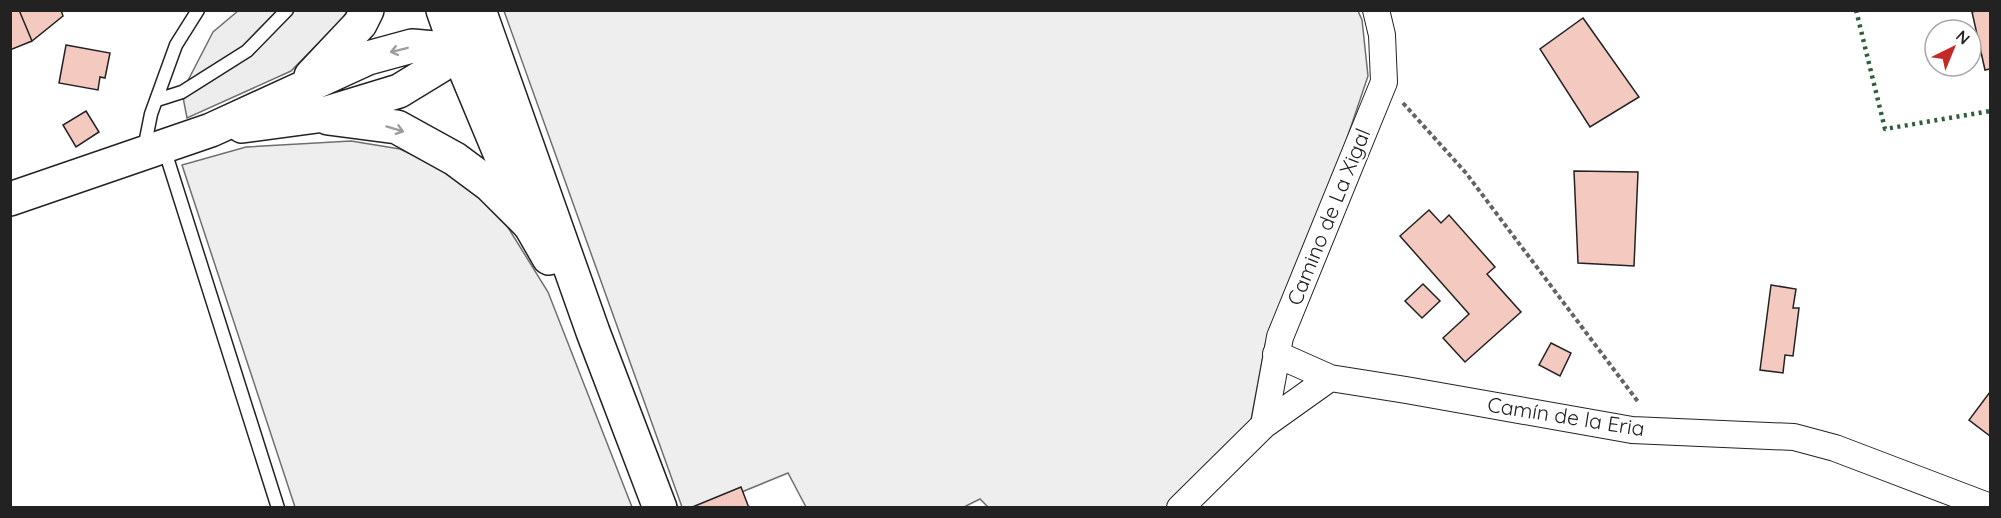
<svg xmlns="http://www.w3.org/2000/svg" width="2001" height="518" viewBox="0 0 2001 518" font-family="Quicksand,sans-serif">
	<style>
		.green { fill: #eee; stroke: #6f6f6f; stroke-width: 1.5 }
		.parking { fill: #ededed; stroke: #6f6f6f; stroke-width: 1.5 }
		.building { fill: #f3c9c0; stroke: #222; stroke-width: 1.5 }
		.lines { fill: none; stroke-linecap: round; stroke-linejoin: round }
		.lane-casing { stroke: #222; stroke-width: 15 }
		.street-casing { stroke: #222; stroke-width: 28 }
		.secondary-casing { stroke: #222; stroke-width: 36 }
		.highway-casing { stroke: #222; stroke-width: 36 }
		.path { stroke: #646464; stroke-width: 4; stroke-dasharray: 4.5 3; stroke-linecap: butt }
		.lane { stroke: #fff; stroke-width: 12 }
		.street { stroke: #fff; stroke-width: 26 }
		.secondary { stroke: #fff; stroke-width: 33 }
		.highway { stroke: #fff; stroke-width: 33 }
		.hedge { stroke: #2f5e38; stroke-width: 4.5; stroke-dasharray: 3 4.5; stroke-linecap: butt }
		.oneway { stroke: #9c9c9c }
		.labels { text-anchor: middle; stroke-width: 4.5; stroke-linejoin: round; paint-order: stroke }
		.street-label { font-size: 21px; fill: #222; stroke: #fff }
	</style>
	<rect width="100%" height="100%" fill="#fff"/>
	<!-- green -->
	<path class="green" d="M 504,11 L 1358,11 L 1362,20 L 1368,76 L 1342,153 L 1265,345 L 1251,420 L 1169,507 L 989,508 L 980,499 L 964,507 L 806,507 L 788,473 L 705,507 L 682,507 Z
		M 351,141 L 400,149 L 452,173 L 504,221 L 548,292 L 632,507 L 295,507 L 182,165 L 246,147 Z"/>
	<!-- parking -->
	<path class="parking" d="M 238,11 L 347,11 L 343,18 L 291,71 L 187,118 L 182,92 L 213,32 Z"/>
	<!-- building -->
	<path class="building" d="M 10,10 L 19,10 L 32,41 L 10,50 Z
		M 19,10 L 61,10 L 63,16 L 32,41 Z
		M 1980,10 L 1990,10 L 1990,69 L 1985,70 L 1972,12 Z
		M 1583,18 L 1639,97 L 1590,127 L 1540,49 Z
		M 66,45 L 110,53 L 105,78 L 100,77 L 98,90 L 59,83 Z
		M 86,111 L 99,132 L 76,147 L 63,125 Z
		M 1574,171 L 1638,172 L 1634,266 L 1578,263 Z
		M 1429,210 L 1441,223 L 1449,215 L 1495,267 L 1487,274 L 1521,312 L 1465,362 L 1443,338 L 1469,314 L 1400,236 Z
		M 1423,284 L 1440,301 L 1422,318 L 1405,301 Z
		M 1771,285 L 1796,289 L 1793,308 L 1799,308 L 1793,356 L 1785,355 L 1783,373 L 1760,370 Z
		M 1551,343 L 1571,353 L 1560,376 L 1539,365 Z
		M 1990,392 L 1990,436 L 1969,420 Z
		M 741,487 L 749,508 L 690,508 Z"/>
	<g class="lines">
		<!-- lane casing -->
		<g class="lane-casing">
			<path id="lane" d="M 157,100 L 182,92 L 247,51 L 287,10
				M 164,148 L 278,508
				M 144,149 L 151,114 L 176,45 L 198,10"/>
		</g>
		<!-- street casing -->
		<g class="street-casing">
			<path id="street" d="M 1276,354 L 1330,378
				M 1264,425 L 1280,337 L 1384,82 L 1382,35 L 1376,10
				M 1180,508 L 1264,425 L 1330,378 L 1406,390 L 1632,430 L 1794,437 L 1835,448 L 1990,507"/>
		</g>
		<!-- secondary casing -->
		<g class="secondary-casing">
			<path id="secondary" d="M 311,76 L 360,24 L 367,10
				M 328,118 L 397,127 L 455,159 L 490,185 L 530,225
				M 242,126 L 317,116 L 399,91 L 440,66 L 457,50 L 464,20 L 462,10
				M 10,199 L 211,130 L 368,58 L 412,46 L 457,50 L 477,68"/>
		</g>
		<!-- highway casing -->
		<g class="highway-casing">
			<path id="highway" d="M 443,10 L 457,50 L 530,225 L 549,258
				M 479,10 L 593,332 L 660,508"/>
		</g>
		<!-- path -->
		<path class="path" d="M 1403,103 L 1466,173 L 1639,403"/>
		<!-- lane -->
		<use href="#lane" class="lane"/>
		<!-- street -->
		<use href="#street" class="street"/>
		<!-- secondary -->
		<use href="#secondary" class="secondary"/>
		<!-- highway -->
		<use href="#highway" class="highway"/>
		<!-- hedge -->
		<path class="hedge" d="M 1856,10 L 1885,129 L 1990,111"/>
	</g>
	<!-- one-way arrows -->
	<defs><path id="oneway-shaft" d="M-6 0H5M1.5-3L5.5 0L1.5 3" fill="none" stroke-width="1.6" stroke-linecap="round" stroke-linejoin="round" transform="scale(1.5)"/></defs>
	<g class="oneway">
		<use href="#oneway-shaft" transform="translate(399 50) rotate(166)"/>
		<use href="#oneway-shaft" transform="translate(395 129) rotate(17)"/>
	</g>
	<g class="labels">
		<!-- street labels -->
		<g class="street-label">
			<text transform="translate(1329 217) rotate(-68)" y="7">Camino de La Xigal</text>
			<text transform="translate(1566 417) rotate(9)" y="7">Camín de la Eria</text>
		</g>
	</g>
	<!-- border -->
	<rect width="2001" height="518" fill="none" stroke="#222222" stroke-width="24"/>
	<!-- north arrow -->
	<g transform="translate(1953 48) rotate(43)"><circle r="28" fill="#ffffff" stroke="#a7a7a7" stroke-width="1.5"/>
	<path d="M0-4.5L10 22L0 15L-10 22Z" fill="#c62828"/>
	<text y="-9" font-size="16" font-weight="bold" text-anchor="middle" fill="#222222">N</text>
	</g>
</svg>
